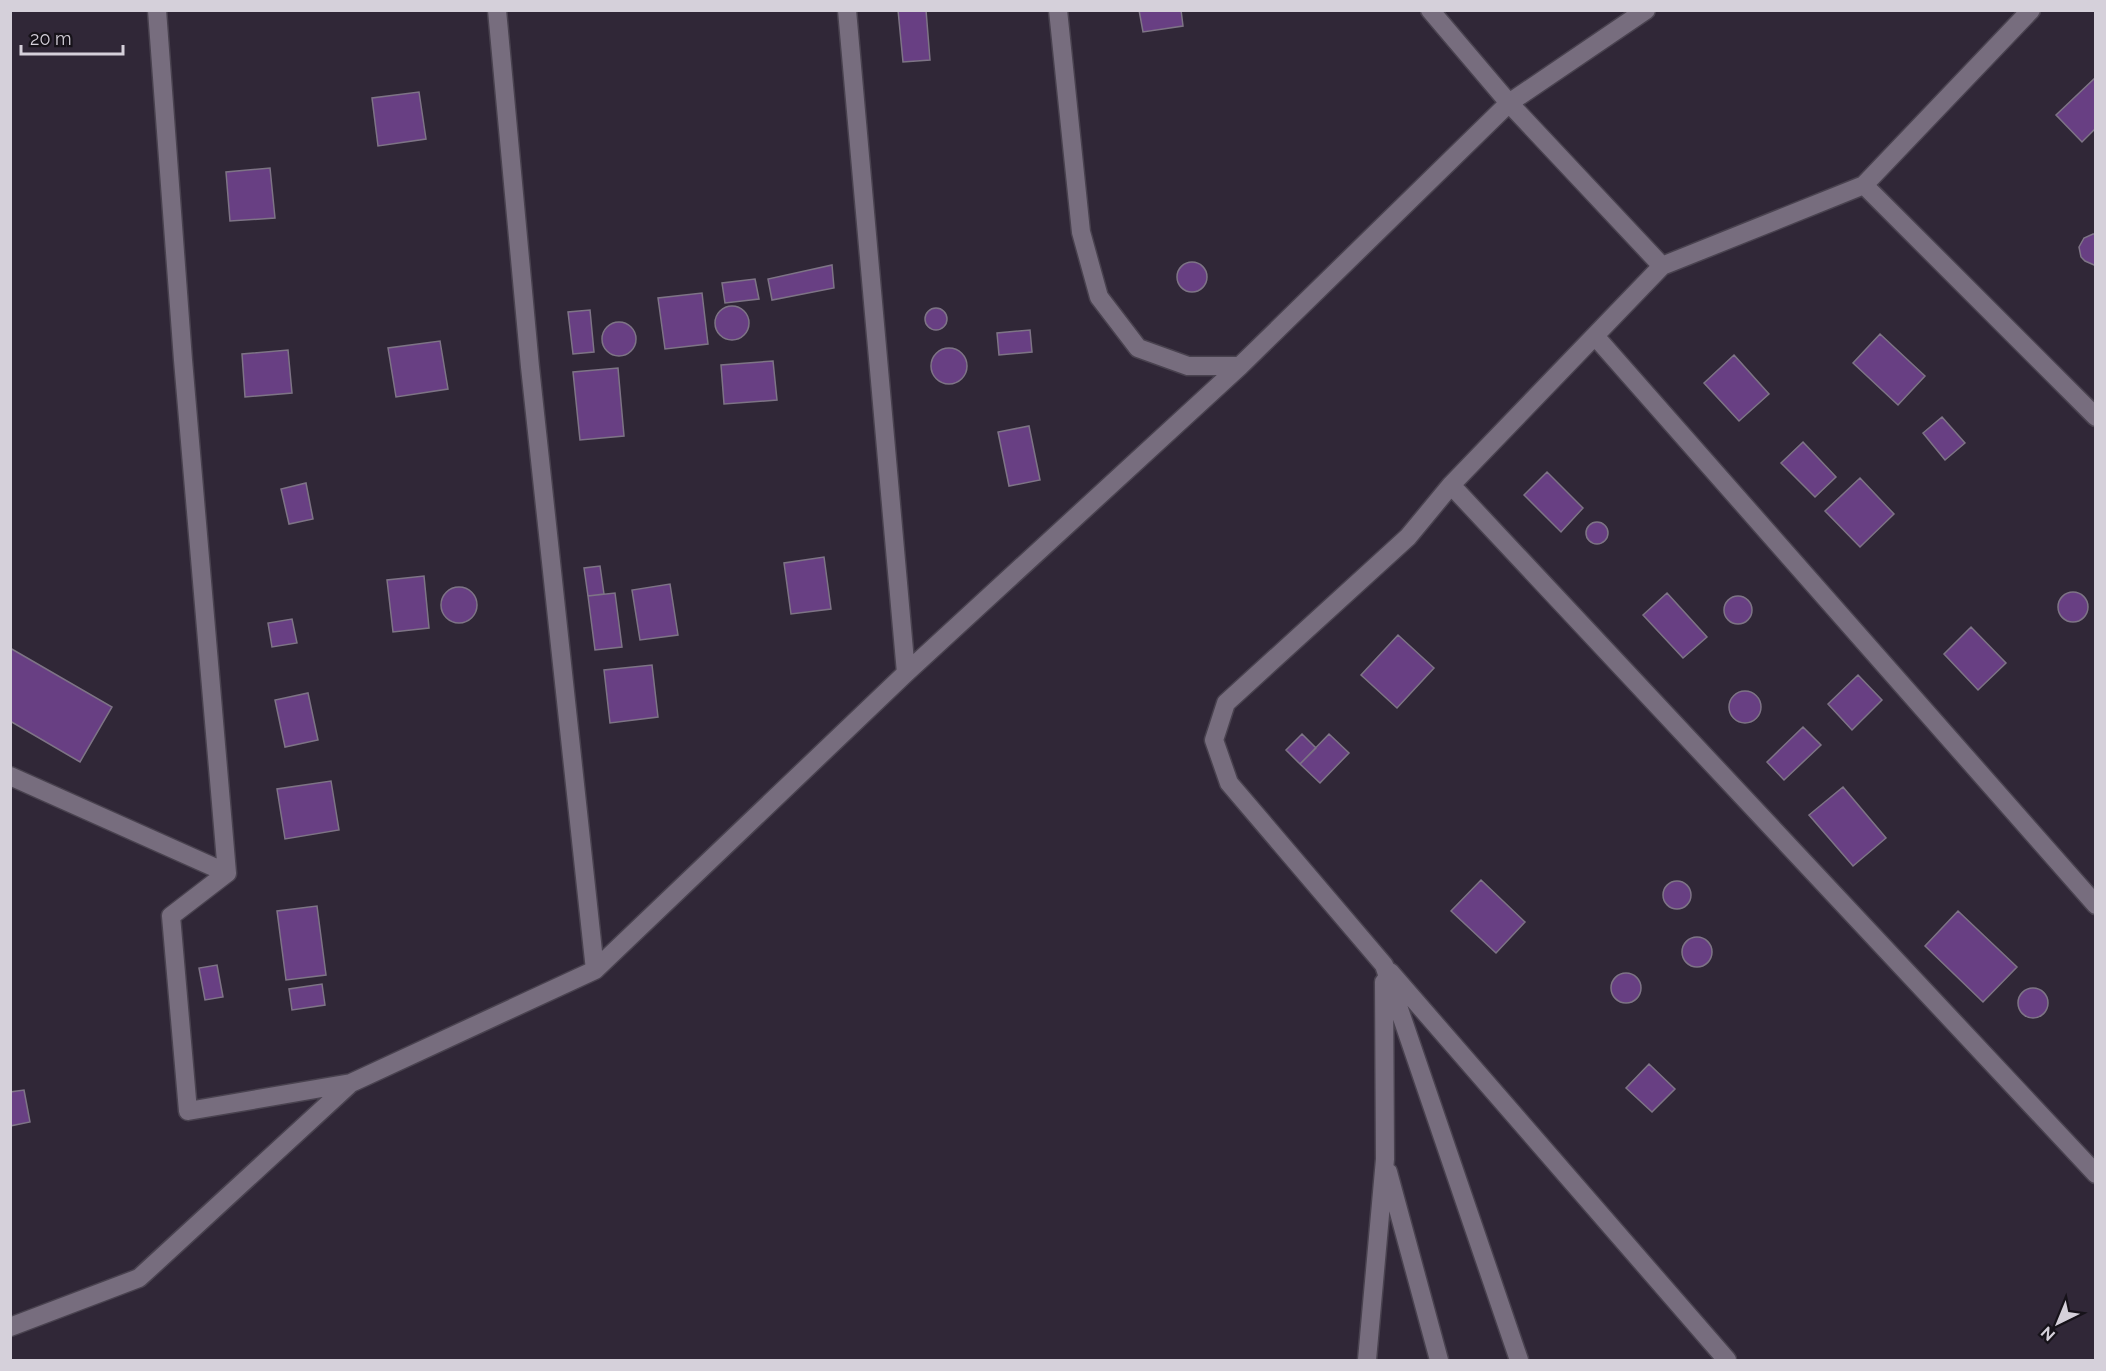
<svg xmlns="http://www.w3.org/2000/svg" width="2106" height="1371" viewBox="0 0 2106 1371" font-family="Raleway,sans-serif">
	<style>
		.building { fill: #683f83; stroke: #7e7486; stroke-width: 1.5 }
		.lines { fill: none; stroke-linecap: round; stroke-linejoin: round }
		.minor-casing { stroke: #49424f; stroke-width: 21 }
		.minor { stroke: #776d7e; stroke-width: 18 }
	</style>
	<rect width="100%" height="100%" fill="#302737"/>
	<!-- building -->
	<path class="building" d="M 898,10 L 926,10 L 930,60 L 903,62 Z
		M 1139,10 L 1181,10 L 1183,26 L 1143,32 Z
		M 2096,77 L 2096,128 L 2082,142 L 2056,115 Z
		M 419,92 L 426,139 L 378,146 L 372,98 Z
		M 270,168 L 275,218 L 230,221 L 226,172 Z
		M 2093,234 L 2096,234 L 2096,265 L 2094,265 L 2085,261 L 2081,257 L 2079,247 L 2084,238 Z
		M1177 277a15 15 0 1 1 30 0a15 15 0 1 1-30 0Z
		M 832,265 L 834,288 L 772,300 L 768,279 Z
		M 755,279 L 759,299 L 725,303 L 722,283 Z
		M 702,293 L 708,344 L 665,349 L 658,298 Z
		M715 323a17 17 0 1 1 34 0a17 17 0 1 1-34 0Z
		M925 319a11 11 0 1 1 22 0a11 11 0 1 1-22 0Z
		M 590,310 L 594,352 L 573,354 L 568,312 Z
		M602 339a17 17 0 1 1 34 0a17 17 0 1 1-34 0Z
		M 1030,330 L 1032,352 L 999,355 L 997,333 Z
		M 1880,334 L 1925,376 L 1898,405 L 1853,363 Z
		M 440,341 L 448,389 L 396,397 L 388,348 Z
		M931 366a18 18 0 1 1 36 0a18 18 0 1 1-36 0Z
		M 288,350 L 292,393 L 245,397 L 242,354 Z
		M 1734,355 L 1769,394 L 1739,421 L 1704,383 Z
		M 773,361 L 777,400 L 724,404 L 721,365 Z
		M 618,368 L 624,436 L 580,440 L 573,372 Z
		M 1942,417 L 1965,443 L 1945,460 L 1923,433 Z
		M 1029,426 L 1040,480 L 1009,486 L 998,432 Z
		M 1803,442 L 1836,477 L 1815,497 L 1781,463 Z
		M 1547,472 L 1583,508 L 1561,532 L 1524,495 Z
		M 1860,478 L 1894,514 L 1860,547 L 1825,511 Z
		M 306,483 L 313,519 L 289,524 L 281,489 Z
		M1586 533a11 11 0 1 1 22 0a11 11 0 1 1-22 0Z
		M 824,557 L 831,609 L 791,614 L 784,563 Z
		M 600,566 L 604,594 L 588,596 L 584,568 Z
		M 424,576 L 429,628 L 393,632 L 387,580 Z
		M 670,584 L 678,635 L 640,640 L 632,590 Z
		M441 605a18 18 0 1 1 36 0a18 18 0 1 1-36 0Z
		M2058 607a15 15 0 1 1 30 0a15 15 0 1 1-30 0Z
		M 615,593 L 622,647 L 595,650 L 588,596 Z
		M 1667,593 L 1707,637 L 1683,658 L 1643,615 Z
		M1724 610a14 14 0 1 1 28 0a14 14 0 1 1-28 0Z
		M 292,619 L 297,643 L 272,647 L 268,623 Z
		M 1971,627 L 2006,663 L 1978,690 L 1944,654 Z
		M 1398,635 L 1434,668 L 1397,708 L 1361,675 Z
		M 10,648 L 112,707 L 80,762 L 10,721 Z
		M 652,665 L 658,717 L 610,723 L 604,670 Z
		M 1858,675 L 1882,700 L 1852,730 L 1828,704 Z
		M1729 707a16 16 0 1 1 32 0a16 16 0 1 1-32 0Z
		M 308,693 L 318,740 L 285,747 L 275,700 Z
		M 1803,727 L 1821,745 L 1784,780 L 1767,762 Z
		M 1302,734 L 1316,748 L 1300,764 L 1286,750 Z
		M 1329,734 L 1349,753 L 1320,783 L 1300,764 Z
		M 331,781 L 339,830 L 285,839 L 277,789 Z
		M 1843,787 L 1886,838 L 1853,866 L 1809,815 Z
		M 1481,880 L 1525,922 L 1496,953 L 1451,911 Z
		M1663 895a14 14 0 1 1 28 0a14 14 0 1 1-28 0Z
		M 317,906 L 326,975 L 286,980 L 277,911 Z
		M 1958,911 L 2017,967 L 1983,1002 L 1925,946 Z
		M1682 952a15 15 0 1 1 30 0a15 15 0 1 1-30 0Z
		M 217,965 L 223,997 L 205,1000 L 199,968 Z
		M1611 988a15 15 0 1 1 30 0a15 15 0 1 1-30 0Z
		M 322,984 L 325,1005 L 292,1010 L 289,989 Z
		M2018 1003a15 15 0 1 1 30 0a15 15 0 1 1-30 0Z
		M 1649,1064 L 1675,1089 L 1652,1112 L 1626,1088 Z
		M 24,1090 L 30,1122 L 10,1126 L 10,1092 Z"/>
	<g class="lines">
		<!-- minor casing -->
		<g class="minor-casing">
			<path id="minor" d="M 157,10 L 183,360 L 227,873 L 171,916 L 188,1111 L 351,1083
				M 497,10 L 530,367 L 595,970
				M 847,10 L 906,673
				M 1058,10 L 1081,232 L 1099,297 L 1138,348 L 1188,366 L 1240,366
				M 1430,10 L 1509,103 L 1662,266
				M 1864,185 L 2096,417
				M 1595,336 L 2096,905
				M 1451,485 L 2096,1174
				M 10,776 L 227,873
				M 1390,972 L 1727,1360
				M 1388,1172 L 1439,1360
				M 10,1327 L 139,1278 L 351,1083 L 595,970 L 906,673 L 1240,366 L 1509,103 L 1646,10
				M 1367,1360 L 1385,1159 L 1384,982
				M 1519,1360 L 1384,965 L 1229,783 L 1214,740 L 1226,703 L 1408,537 L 1451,485 L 1662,266 L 1864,185 L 2031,10"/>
		</g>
		<!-- minor -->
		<use href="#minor" class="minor"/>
	</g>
	<!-- border -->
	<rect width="2106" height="1371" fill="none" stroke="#d5d0da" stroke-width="24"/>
	<!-- north arrow -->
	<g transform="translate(2058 1323) rotate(223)" stroke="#161219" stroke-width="4.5" paint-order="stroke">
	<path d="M0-4.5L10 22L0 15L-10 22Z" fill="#d5d0da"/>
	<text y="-9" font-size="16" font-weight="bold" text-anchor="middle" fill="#d5d0da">N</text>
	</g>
	<!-- scale -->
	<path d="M21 45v9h102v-9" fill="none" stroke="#d5d0da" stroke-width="3"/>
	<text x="30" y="45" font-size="18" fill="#d5d0da" stroke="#161219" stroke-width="4.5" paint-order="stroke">20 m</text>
</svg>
